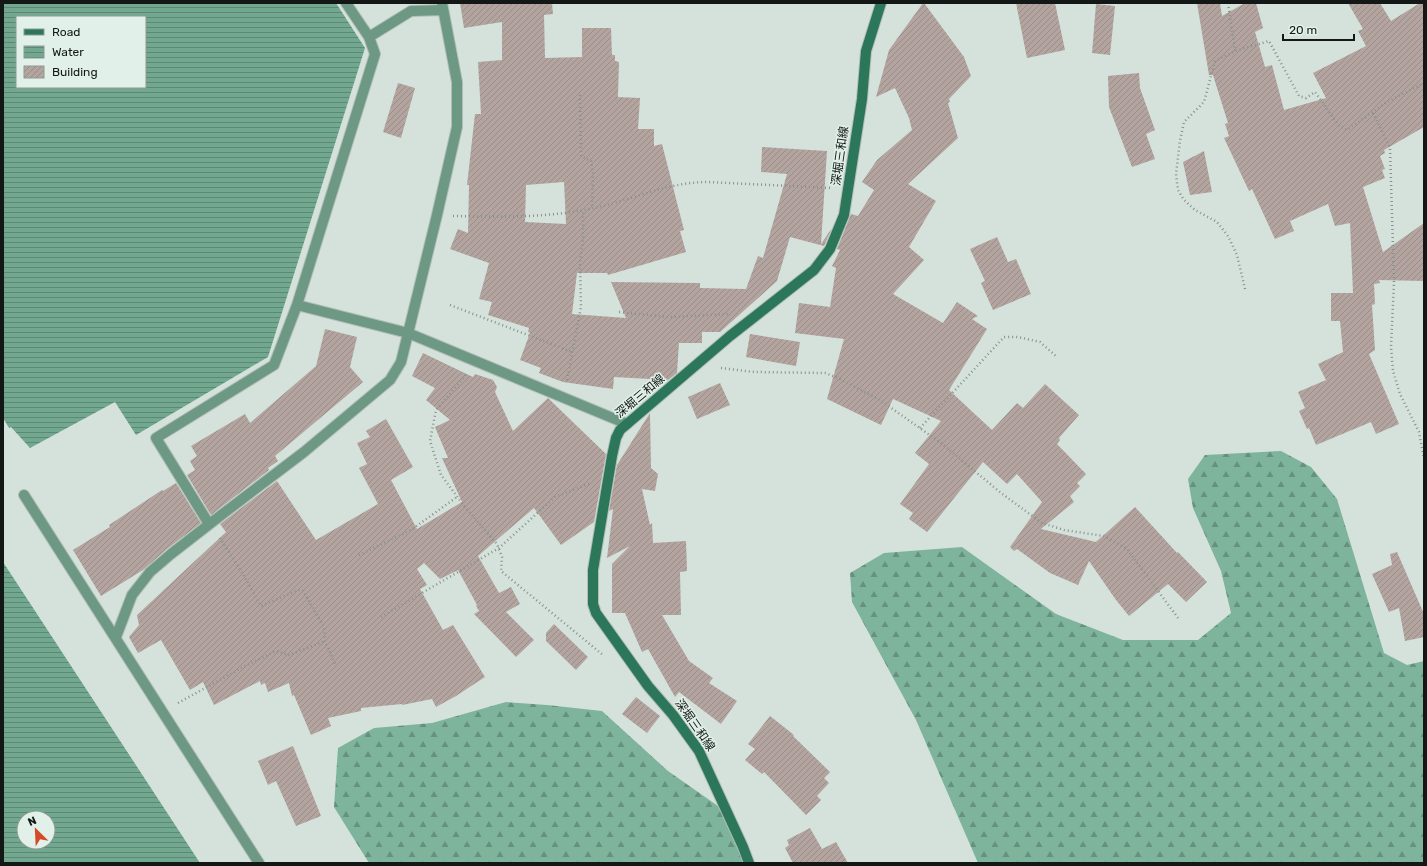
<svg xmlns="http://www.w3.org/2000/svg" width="1427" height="866" viewBox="0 0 1427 866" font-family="Rubik,'Noto Sans JP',sans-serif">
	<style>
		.forest { fill: url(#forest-firs) }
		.water { fill: url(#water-rules); fill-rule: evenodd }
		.pier { fill: #d4e2db }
		.building { fill: url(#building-hatch); fill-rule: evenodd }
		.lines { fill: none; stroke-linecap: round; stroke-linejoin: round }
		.street-casing { stroke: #b1beb8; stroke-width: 12 }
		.secondary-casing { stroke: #b1beb8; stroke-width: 12 }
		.path { stroke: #87918c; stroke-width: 2.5; stroke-dasharray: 1 3; stroke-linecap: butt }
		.street { stroke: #6c9884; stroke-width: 10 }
		.secondary { stroke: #2c7659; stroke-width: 10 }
		.labels { text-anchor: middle; stroke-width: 3; stroke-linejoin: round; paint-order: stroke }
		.street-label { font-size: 12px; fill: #131816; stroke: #e1f0e8 }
	</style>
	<defs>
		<pattern id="forest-firs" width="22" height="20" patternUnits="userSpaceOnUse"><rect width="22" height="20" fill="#7eb49c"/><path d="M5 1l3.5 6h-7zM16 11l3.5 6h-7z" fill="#66917e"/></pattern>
		<pattern id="water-rules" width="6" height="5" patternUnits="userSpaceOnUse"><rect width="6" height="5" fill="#72a88f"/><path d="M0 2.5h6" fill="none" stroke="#5c8874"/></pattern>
		<pattern id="building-hatch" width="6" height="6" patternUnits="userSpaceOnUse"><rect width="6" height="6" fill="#b3a4a0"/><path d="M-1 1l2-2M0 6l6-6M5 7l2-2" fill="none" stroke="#998c89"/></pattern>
	</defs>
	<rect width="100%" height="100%" fill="#d4e2db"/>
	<!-- forest -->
	<path class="forest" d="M 1281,451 L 1311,467 L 1337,499 L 1384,653 L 1407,665 L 1424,661 L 1424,863 L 978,863 L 916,720 L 852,602 L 850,573 L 884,553 L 962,547 L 1056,614 L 1123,640 L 1198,640 L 1231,613 L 1221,571 L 1193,508 L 1188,479 L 1205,455 Z
		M 506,702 L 547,705 L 602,711 L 668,771 L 728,813 L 748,863 L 369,863 L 334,807 L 338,748 L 374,728 L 432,723 Z"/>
	<!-- water -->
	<path class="water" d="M 3,3 L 336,3 L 365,48 L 268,357 L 136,435 L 115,402 L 30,448 L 11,427 L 3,431 ZM 17,17 L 145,17 L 145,87 L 17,87 Z
		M 3,562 L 200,863 L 3,863 ZM 24,818 L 48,818 L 48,842 L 24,842 Z"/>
	<!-- pier -->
	<path class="pier" d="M 3,418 L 11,431 L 10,429 L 3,433 Z"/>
	<!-- building -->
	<path class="building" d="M 460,3 L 552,3 L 553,14 L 544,15 L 545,58 L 582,57 L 582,28 L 611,28 L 612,55 L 615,55 L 615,61 L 619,62 L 618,97 L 640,98 L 638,129 L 654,129 L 654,146 L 662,144 L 684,230 L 680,231 L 686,252 L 608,275 L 607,273 L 577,273 L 572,314 L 626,318 L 611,282 L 700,283 L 700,288 L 746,289 L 758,256 L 763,258 L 787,174 L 761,172 L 762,147 L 827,151 L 821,244 L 832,228 L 824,246 L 790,237 L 777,281 L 720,332 L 702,332 L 702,343 L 679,343 L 677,373 L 668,380 L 614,377 L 613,389 L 563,382 L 539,373 L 541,368 L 520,360 L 530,333 L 528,332 L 529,328 L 488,315 L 492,302 L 479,299 L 489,263 L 450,249 L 458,229 L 468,233 L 469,185 L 467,185 L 475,114 L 481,114 L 478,62 L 502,60 L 502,22 L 464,28 ZM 564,182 L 566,224 L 525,222 L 526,185 Z
		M 923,3 L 924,3 L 964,57 L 971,76 L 949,99 L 950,102 L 948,103 L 958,138 L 908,184 L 936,201 L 909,247 L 924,260 L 893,294 L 943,323 L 957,302 L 978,316 L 972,319 L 987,329 L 949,390 L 992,430 L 1017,403 L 1023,408 L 1045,384 L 1079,415 L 1059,438 L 1060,440 L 1057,444 L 1086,474 L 1077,483 L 1080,486 L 1070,496 L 1074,502 L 1041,529 L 1096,542 L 1135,507 L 1177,553 L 1178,552 L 1207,582 L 1186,602 L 1168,584 L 1129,616 L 1116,600 L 1089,561 L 1078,585 L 1050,573 L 1017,549 L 1014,551 L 1010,547 L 1042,502 L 1017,474 L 1007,484 L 983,462 L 927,532 L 909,519 L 913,513 L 900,504 L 929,464 L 915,453 L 941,421 L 893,399 L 881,425 L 827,399 L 844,339 L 795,333 L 799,303 L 830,307 L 836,268 L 832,266 L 840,250 L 837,249 L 851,214 L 858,216 L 874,190 L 862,182 L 877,160 L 912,130 L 909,118 L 895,88 L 876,97 L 889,50 Z
		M 1016,3 L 1055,3 L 1065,50 L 1027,58 Z
		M 1197,3 L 1220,3 L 1222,16 L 1245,3 L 1256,3 L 1263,28 L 1255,32 L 1265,67 L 1272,65 L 1284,110 L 1326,98 L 1313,73 L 1366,46 L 1358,31 L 1363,29 L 1348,3 L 1380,3 L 1391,21 L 1420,3 L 1424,3 L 1424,127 L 1384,150 L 1385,153 L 1380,156 L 1385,169 L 1382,170 L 1385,178 L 1363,187 L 1383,252 L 1424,223 L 1424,281 L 1379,280 L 1380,283 L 1374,284 L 1375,304 L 1372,305 L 1375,350 L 1369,354 L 1399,424 L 1376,434 L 1371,422 L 1316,445 L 1309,428 L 1307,429 L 1299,411 L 1305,408 L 1298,392 L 1326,380 L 1318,364 L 1343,352 L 1340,321 L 1331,321 L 1331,293 L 1353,293 L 1350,223 L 1335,226 L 1328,204 L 1290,221 L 1294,231 L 1275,239 L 1252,189 L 1249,191 L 1224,138 L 1229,136 L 1225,124 L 1228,123 L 1213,75 L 1209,75 Z
		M 1096,4 L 1115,6 L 1110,55 L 1092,53 Z
		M 1139,73 L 1140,88 L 1155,130 L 1146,134 L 1155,159 L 1132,167 L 1109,107 L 1108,76 Z
		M 398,83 L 415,88 L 401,138 L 383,132 Z
		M 1204,151 L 1212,192 L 1190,195 L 1183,162 Z
		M 997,237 L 1008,262 L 1016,259 L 1031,294 L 993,310 L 981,283 L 985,281 L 970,249 Z
		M 325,329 L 357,337 L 350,367 L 363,382 L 275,456 L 278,461 L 268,468 L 269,470 L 211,515 L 187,475 L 195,470 L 190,461 L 197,456 L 191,446 L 245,414 L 250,423 L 316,366 Z
		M 750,334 L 800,342 L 796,366 L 746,357 Z
		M 423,353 L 473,377 L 475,374 L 493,380 L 497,387 L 495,392 L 513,431 L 548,398 L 606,454 L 594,522 L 561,545 L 534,508 L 478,556 L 499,593 L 511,587 L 520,604 L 506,612 L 534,640 L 516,657 L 474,614 L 479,611 L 476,606 L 477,605 L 458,570 L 440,579 L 424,563 L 417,569 L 427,585 L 420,589 L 443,630 L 453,625 L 485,677 L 456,696 L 436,707 L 432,699 L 402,705 L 402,704 L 361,708 L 361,711 L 328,718 L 331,726 L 311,735 L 294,695 L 292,696 L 289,683 L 268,692 L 265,683 L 261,685 L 260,681 L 214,705 L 203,682 L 190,690 L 161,640 L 138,653 L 129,637 L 139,625 L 137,615 L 226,532 L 220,524 L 277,481 L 316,540 L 378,504 L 359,468 L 367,464 L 357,443 L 370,437 L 366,431 L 386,419 L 413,467 L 391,480 L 417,529 L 462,502 L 442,458 L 448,458 L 435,427 L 450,420 L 426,400 L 435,388 L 412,376 Z
		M 720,383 L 730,405 L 697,419 L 688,397 Z
		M 650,413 L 651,468 L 658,474 L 655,491 L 642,489 L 650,525 L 652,523 L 653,543 L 686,541 L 687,571 L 680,572 L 681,615 L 662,615 L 689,661 L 713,678 L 709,683 L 737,701 L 721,724 L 679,692 L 675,697 L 648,649 L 642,652 L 625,613 L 612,613 L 612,564 L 630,546 L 607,558 L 613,509 L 609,511 L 617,465 Z
		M 176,483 L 201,523 L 167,549 L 143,570 L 101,596 L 73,550 L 110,527 L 109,525 L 162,490 L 163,491 Z
		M 1397,552 L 1424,614 L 1424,637 L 1405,641 L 1399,608 L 1389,612 L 1372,574 L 1392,565 L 1390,554 Z
		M 554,624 L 588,657 L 576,670 L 546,641 L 546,633 Z
		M 636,697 L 660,716 L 647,733 L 622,714 Z
		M 770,716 L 794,735 L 793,736 L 830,772 L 824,778 L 829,783 L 817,796 L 821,800 L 806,815 L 764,772 L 762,774 L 745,760 L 755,749 L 748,744 Z
		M 293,746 L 321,816 L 296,826 L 276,781 L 268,785 L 258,761 Z
		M 810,828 L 822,849 L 836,842 L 848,863 L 793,863 L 785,848 L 789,845 L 787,840 Z"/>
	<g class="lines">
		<!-- street casing -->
		<g class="street-casing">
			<path id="street" d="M 369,37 L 411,11 L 443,10
				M 297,305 L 408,333 L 627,424
				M 24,495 L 259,863
				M 209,524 L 156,438 L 274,365 L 297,305 L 375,54 L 369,37 L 346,3
				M 116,637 L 132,595 L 150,572 L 171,554 L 216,519 L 304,452 L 390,380 L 401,362 L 437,215 L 457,127 L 457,82 L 442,3"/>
		</g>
		<!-- secondary casing -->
		<g class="secondary-casing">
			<path id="secondary" d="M 749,863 L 743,847 L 699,751 L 673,715 L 648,686 L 596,613 L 593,604 L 593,570 L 612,456 L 616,438 L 620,430 L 730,336 L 814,270 L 830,249 L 844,215 L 862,99 L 866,51 L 881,3"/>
		</g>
		<!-- path -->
		<path class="path" d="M 1228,3 L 1235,51
			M 580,95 L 581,156 L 591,161 L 593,173 L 592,208
			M 1373,113 L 1390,147 L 1394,282 L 1391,347 L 1393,371 L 1400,394 L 1419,432 L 1424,459
			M 453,216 C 500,217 548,218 594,208 C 632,200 668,182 707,182 L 832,188
			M 1245,289 L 1237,255 L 1228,236 L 1217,222 L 1195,210 L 1184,200 L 1178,190 L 1176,174 L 1180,141 L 1184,122 L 1204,102 L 1215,61 L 1235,51 L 1269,41 L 1299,96 L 1306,98 L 1315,92 L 1339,126 L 1347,130 L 1387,102 L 1424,83
			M 450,305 L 572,352
			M 619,312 L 670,317 L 728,314
			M 721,368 L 754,372 L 825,373 L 838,378 L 880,400 L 941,443 L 1001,493 L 1042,523 L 1064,530 L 1104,536 L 1127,549 L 1178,618
			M 466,375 L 436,410 L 430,441 L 441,475 L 465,507 L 497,544 L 502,557 L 501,571 L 603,655
			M 567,380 L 581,307 L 580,262 L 583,240 L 583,210
			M 920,428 L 1004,337 L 1018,337 L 1040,342 L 1056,356
			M 220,538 L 244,576 L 261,606 L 299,590 L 303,591 L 324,627 L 325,641 L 335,664
			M 359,555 L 411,530 L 457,497
			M 381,617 L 499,548 L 555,497 L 591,483
			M 178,703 L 245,666 L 276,651 L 289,655 L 325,641"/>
		<!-- street -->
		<use href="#street" class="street"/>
		<!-- secondary -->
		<use href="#secondary" class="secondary"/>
	</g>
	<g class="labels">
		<!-- street labels -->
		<g class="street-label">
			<text transform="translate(840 156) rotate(-82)" y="4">深堀三和線</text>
			<text transform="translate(640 396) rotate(-40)" y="4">深堀三和線</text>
			<text transform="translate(695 725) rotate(55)" y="4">深堀三和線</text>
		</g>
	</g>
	<!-- border -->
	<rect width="1427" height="866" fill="none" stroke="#131816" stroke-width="8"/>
	<!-- legend -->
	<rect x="16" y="16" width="130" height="72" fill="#e1f0e8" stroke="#8f9a94"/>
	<rect x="24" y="29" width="20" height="6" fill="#2c7659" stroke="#8f9a94"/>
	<text x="52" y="36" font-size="12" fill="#131816">Road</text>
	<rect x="24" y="46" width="20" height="12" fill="url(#water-rules)" stroke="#8f9a94"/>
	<text x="52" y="56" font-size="12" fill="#131816">Water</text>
	<rect x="24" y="66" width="20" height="12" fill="url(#building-hatch)" stroke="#8f9a94"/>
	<text x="52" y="76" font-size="12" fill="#131816">Building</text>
	<!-- north arrow -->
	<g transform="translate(36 830) rotate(336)"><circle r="19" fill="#e1f0e8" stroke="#8f9a94"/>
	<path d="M0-3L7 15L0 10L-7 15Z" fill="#d44a26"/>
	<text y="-6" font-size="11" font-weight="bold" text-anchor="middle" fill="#131816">N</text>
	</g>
	<!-- scale -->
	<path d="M1283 34v6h71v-6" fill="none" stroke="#131816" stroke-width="2"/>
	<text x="1289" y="34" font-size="12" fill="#131816" stroke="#e1f0e8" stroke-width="3" paint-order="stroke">20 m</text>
</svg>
